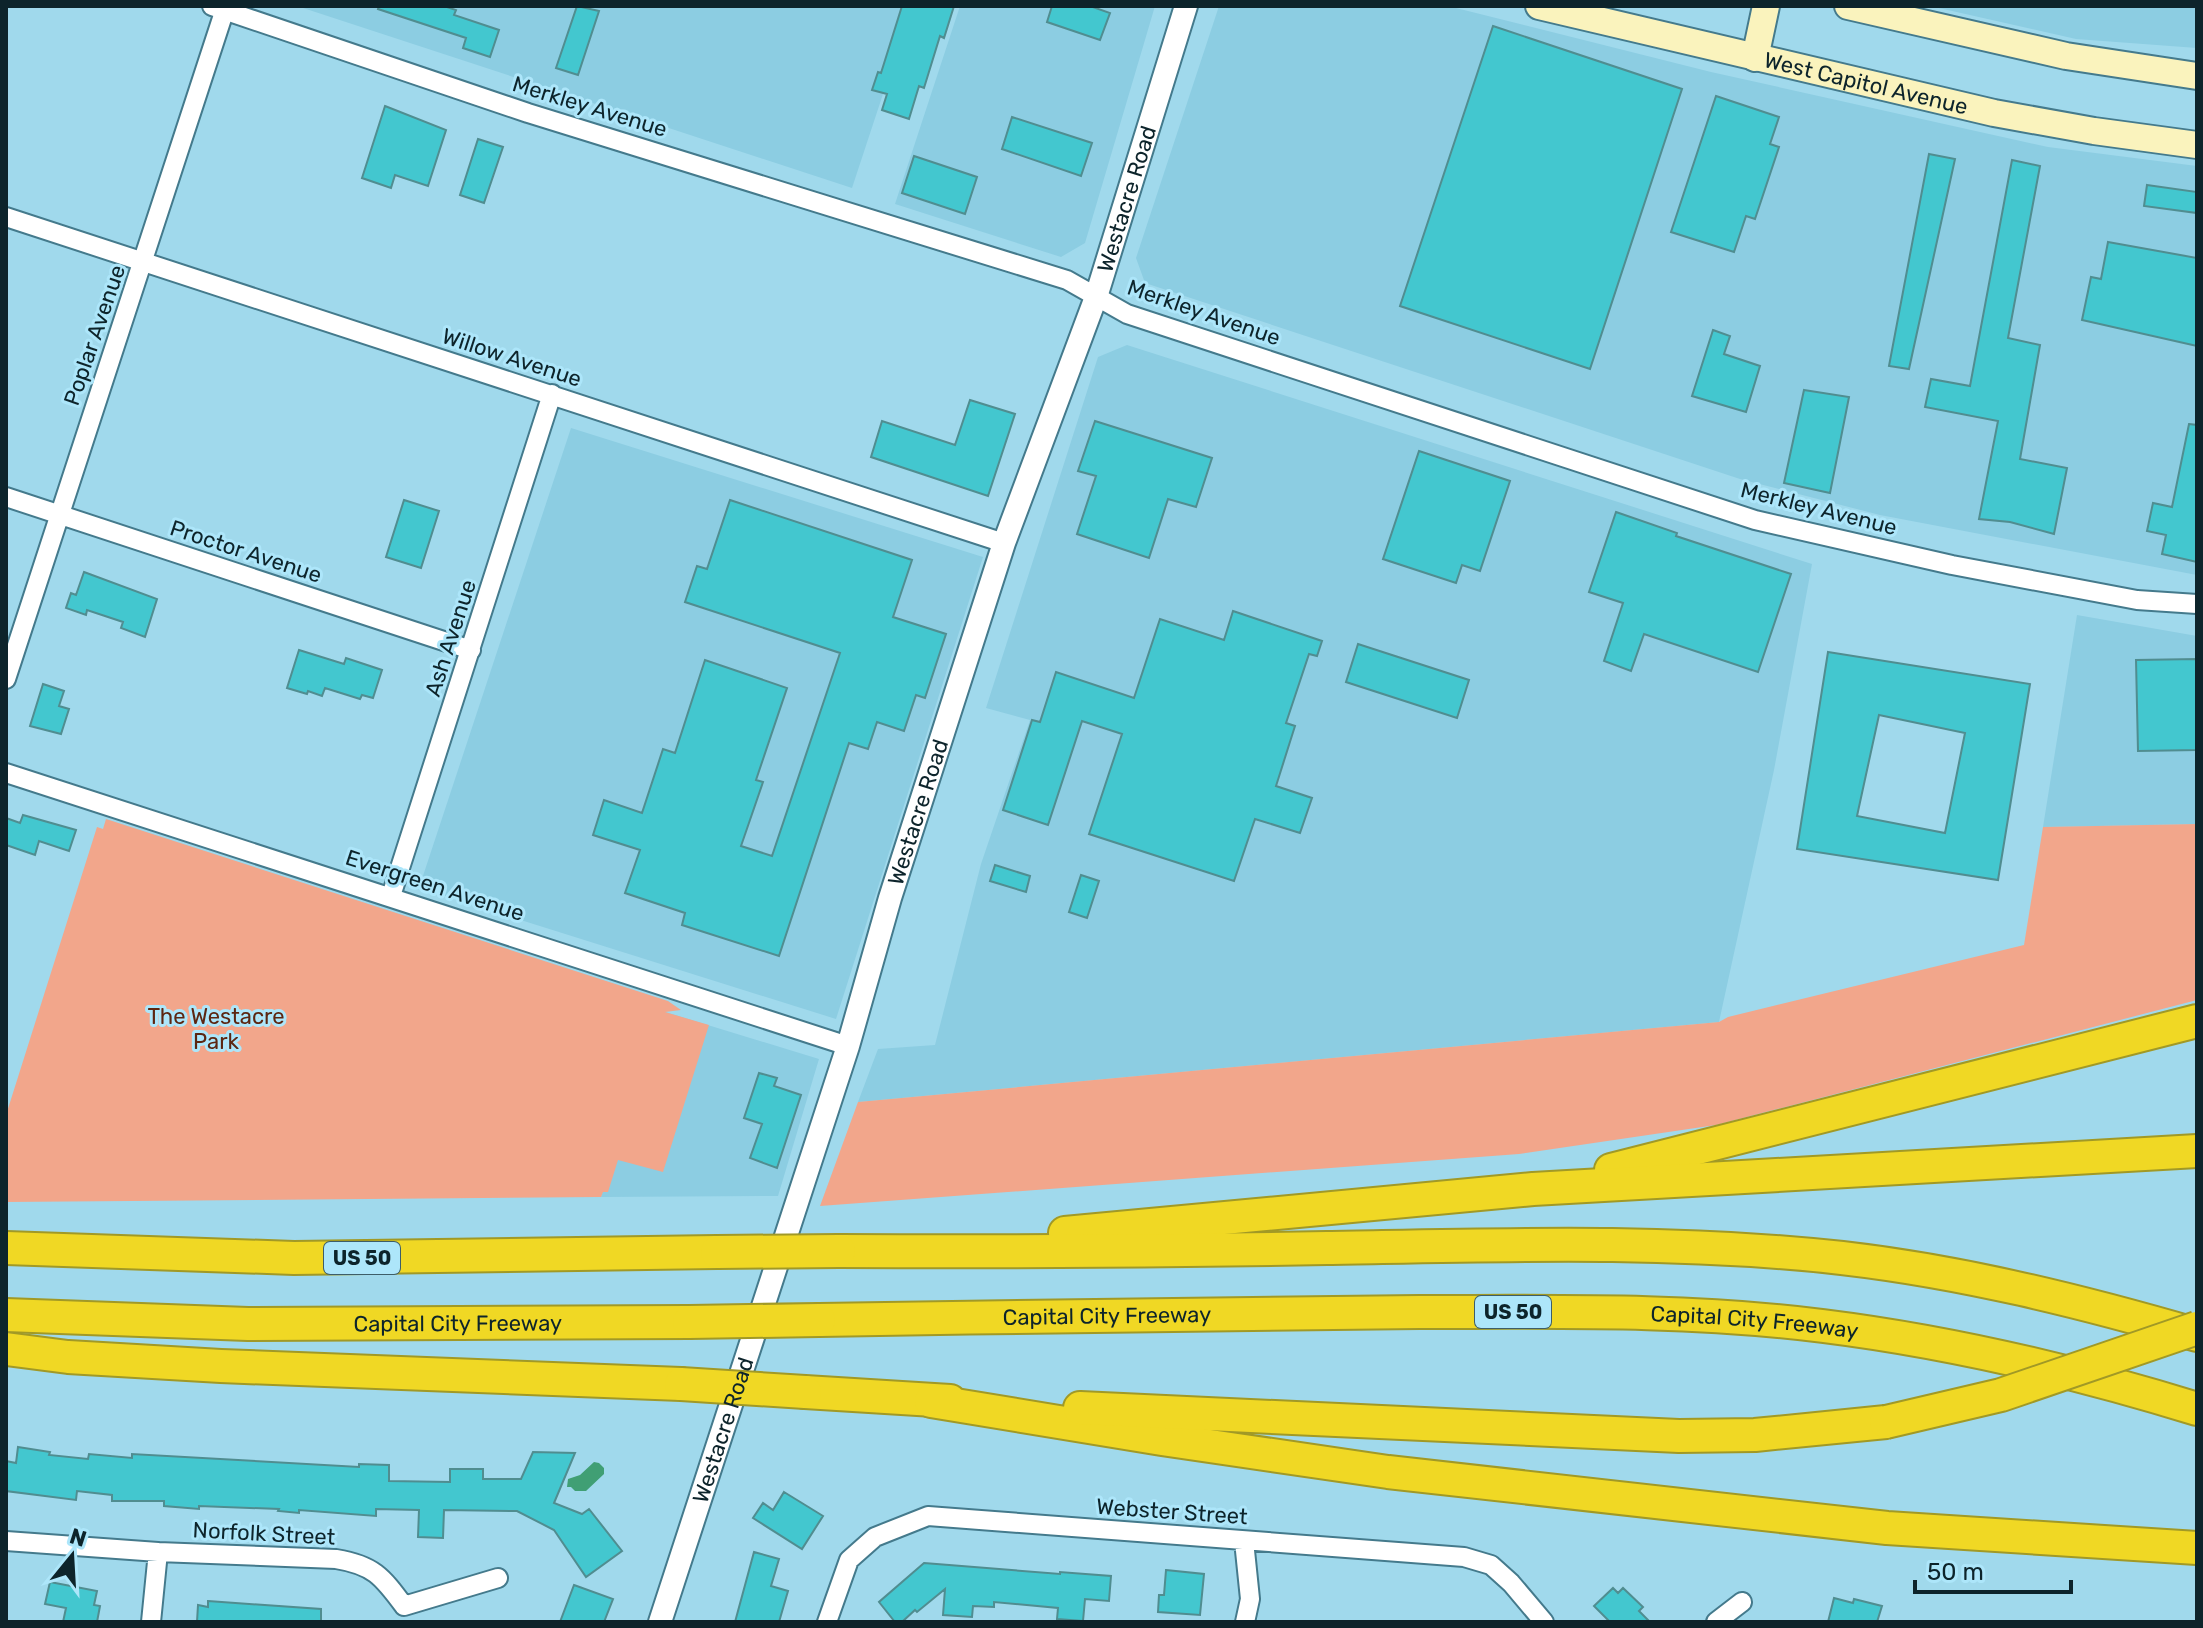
<svg xmlns="http://www.w3.org/2000/svg" width="2203" height="1628" viewBox="0 0 2203 1628" font-family="Rubik,sans-serif">
	<style>
		.built { fill: #8ccde2 }
		.green { fill: #f2a68b }
		.water { fill: #409f74 }
		.building { fill: #43c7cf; stroke: #508d90; stroke-width: 2; fill-rule: evenodd }
		.lines { fill: none; stroke-linecap: round; stroke-linejoin: round }
		.minor-casing { stroke: #447a8c; stroke-width: 22 }
		.tertiary-casing { stroke: #447a8c; stroke-width: 26 }
		.secondary-casing { stroke: #447a8c; stroke-width: 30 }
		.motorway-casing { stroke: #a19926; stroke-width: 36 }
		.minor { stroke: #fff; stroke-width: 18 }
		.tertiary { stroke: #fff; stroke-width: 22 }
		.secondary { stroke: #faf3bd; stroke-width: 26 }
		.motorway { stroke: #f0d824; stroke-width: 32 }
		.motorway-bridge-casing { stroke: #a19926; stroke-width: 36; stroke-linecap: butt }
		.motorway-bridge { stroke: #f0d824; stroke-width: 32 }
		.labels { text-anchor: middle; stroke-width: 6; stroke-linejoin: round; paint-order: stroke }
		.shield { fill: #ade6fa; stroke: #3d5e69; stroke-width: 2 }
		.shield-label { font-size: 20px; font-weight: bold; fill: #0d242b }
		.street-label { font-size: 22px; fill: #0d242b; stroke: #ade6fa }
		.park-label { font-size: 22px; fill: #5c2611; stroke: #ade6fa }
	</style>
	<rect width="100%" height="100%" fill="#a0d9ec"/>
	<!-- built -->
	<path class="built" d="M 297,6 L 912,6 L 852,188 Z
		M 960,6 L 1155,6 L 1085,243 L 1061,257 L 895,204 Z
		M 1219,6 L 1448,6 L 1711,72 L 2048,147 L 2197,166 L 2197,575 L 1880,515 L 1740,479 L 1145,283 L 1136,258 Z
		M 1930,6 L 2197,6 L 2197,48 L 2076,39 Z
		M 1127,345 L 1812,564 L 1774,770 L 1719,1022 L 858,1102 L 878,1049 L 935,1045 L 981,864 L 1030,720 L 986,708 L 1098,357 Z
		M 571,428 L 983,557 L 836,1019 L 419,888 Z
		M 2077,615 L 2197,636 L 2197,824 L 2043,827 Z
		M 662,1011 L 819,1059 L 778,1196 L 601,1197 Z"/>
	<!-- green -->
	<path class="green" d="M 106,819 L 668,1001 L 681,1010 L 665,1012 L 709,1025 L 663,1172 L 618,1160 L 608,1192 L 603,1192 L 601,1197 L 6,1202 L 6,1115 L 97,827 L 103,829 Z
		M 2197,824 L 2197,1000 L 1716,1125 L 1519,1154 L 820,1206 L 858,1102 L 1719,1022 L 1728,1017 L 2024,945 L 2043,827 Z"/>
	<!-- water -->
	<path class="water" d="M 594,1462 L 599,1463 L 604,1468 L 604,1474 L 586,1491 L 575,1491 L 571,1487 L 567,1487 L 568,1479 L 580,1475 Z"/>
	<!-- building -->
	<path class="building" d="M 379,6 L 444,6 L 456,10 L 454,15 L 499,30 L 490,57 L 463,48 L 466,38 L 378,9 Z
		M 577,6 L 599,11 L 578,75 L 556,68 Z
		M 902,6 L 954,6 L 944,38 L 940,36 L 924,88 L 919,86 L 909,119 L 882,110 L 887,94 L 872,90 L 878,72 L 881,73 Z
		M 1052,6 L 1090,6 L 1110,13 L 1100,40 L 1047,22 Z
		M 1493,26 L 1682,89 L 1590,369 L 1400,306 Z
		M 1716,96 L 1779,117 L 1770,144 L 1779,147 L 1755,219 L 1746,216 L 1734,252 L 1671,232 Z
		M 385,106 L 446,130 L 428,186 L 395,175 L 391,188 L 362,178 Z
		M 1012,117 L 1092,143 L 1081,176 L 1002,149 Z
		M 478,139 L 503,147 L 484,203 L 460,195 Z
		M 1929,154 L 1955,159 L 1909,369 L 1889,366 Z
		M 914,156 L 977,177 L 965,214 L 902,193 Z
		M 2012,160 L 2040,166 L 2008,338 L 2040,345 L 2020,459 L 2067,468 L 2054,534 L 2010,522 L 1979,519 L 1998,421 L 1925,407 L 1931,379 L 1970,386 Z
		M 2147,185 L 2197,192 L 2197,213 L 2144,206 Z
		M 2108,242 L 2197,258 L 2197,346 L 2082,320 L 2091,277 L 2101,279 Z
		M 1713,330 L 1730,336 L 1724,354 L 1760,366 L 1746,412 L 1692,396 Z
		M 1804,390 L 1849,397 L 1830,493 L 1784,483 Z
		M 970,400 L 1015,414 L 988,496 L 871,457 L 882,421 L 955,445 Z
		M 1095,421 L 1212,458 L 1196,507 L 1168,499 L 1149,558 L 1077,534 L 1096,476 L 1078,471 Z
		M 2189,424 L 2197,425 L 2197,562 L 2162,554 L 2166,535 L 2147,531 L 2153,503 L 2172,507 Z
		M 1419,451 L 1510,481 L 1480,571 L 1462,565 L 1456,583 L 1383,559 Z
		M 404,500 L 439,511 L 421,568 L 386,557 Z
		M 730,500 L 912,560 L 893,617 L 946,634 L 925,698 L 916,695 L 904,731 L 877,722 L 868,749 L 849,743 L 779,956 L 682,925 L 685,913 L 625,893 L 640,850 L 593,835 L 604,800 L 642,813 L 663,749 L 675,753 L 705,660 L 787,688 L 756,780 L 763,782 L 741,846 L 772,856 L 840,653 L 685,602 L 697,566 L 707,569 Z
		M 1616,512 L 1677,533 L 1676,536 L 1791,574 L 1758,672 L 1644,634 L 1631,671 L 1604,661 L 1623,603 L 1589,592 Z
		M 84,572 L 157,599 L 145,637 L 121,628 L 123,622 L 87,610 L 86,615 L 66,608 L 71,593 L 76,595 Z
		M 1233,611 L 1322,641 L 1317,656 L 1309,654 L 1286,723 L 1295,726 L 1276,786 L 1312,798 L 1300,833 L 1255,819 L 1234,881 L 1089,834 L 1122,734 L 1082,721 L 1048,825 L 1003,810 L 1032,720 L 1040,722 L 1056,672 L 1134,698 L 1160,619 L 1224,640 Z
		M 1358,644 L 1469,680 L 1457,718 L 1346,682 Z
		M 299,650 L 344,664 L 346,658 L 382,670 L 373,698 L 362,695 L 360,699 L 325,688 L 322,696 L 308,691 L 307,694 L 287,688 Z
		M 1828,652 L 2030,684 L 1998,880 L 1797,849 ZM 1879,715 L 1965,733 L 1945,833 L 1857,816 Z
		M 2197,659 L 2197,750 L 2138,751 L 2136,660 Z
		M 43,684 L 64,691 L 59,706 L 69,709 L 61,734 L 30,726 Z
		M 23,815 L 76,830 L 69,851 L 39,841 L 35,855 L 6,845 L 6,818 L 20,823 Z
		M 995,865 L 1030,876 L 1026,892 L 990,881 Z
		M 1081,875 L 1099,881 L 1087,918 L 1069,912 Z
		M 759,1073 L 777,1078 L 774,1086 L 801,1095 L 777,1168 L 750,1158 L 762,1124 L 744,1118 Z
		M 18,1447 L 50,1452 L 49,1455 L 88,1459 L 89,1454 L 132,1458 L 132,1454 L 359,1467 L 359,1464 L 389,1465 L 389,1481 L 450,1482 L 450,1469 L 483,1469 L 483,1479 L 521,1479 L 533,1452 L 575,1453 L 554,1503 L 582,1514 L 589,1509 L 622,1551 L 586,1577 L 554,1530 L 517,1511 L 444,1510 L 443,1538 L 418,1537 L 419,1510 L 376,1509 L 376,1516 L 299,1510 L 299,1513 L 278,1511 L 279,1509 L 199,1506 L 199,1509 L 164,1506 L 164,1501 L 112,1501 L 112,1495 L 77,1491 L 76,1500 L 6,1491 L 6,1461 L 16,1463 Z
		M 784,1492 L 823,1516 L 802,1549 L 753,1518 L 763,1503 L 773,1510 Z
		M 754,1552 L 779,1559 L 771,1586 L 788,1591 L 779,1622 L 735,1622 Z
		M 924,1563 L 1060,1574 L 1060,1572 L 1111,1576 L 1109,1601 L 1085,1599 L 1083,1621 L 1057,1619 L 1058,1608 L 994,1602 L 994,1607 L 973,1606 L 972,1617 L 943,1615 L 945,1589 L 917,1612 L 915,1610 L 902,1622 L 895,1622 L 879,1602 Z
		M 1166,1570 L 1204,1574 L 1200,1615 L 1158,1612 L 1159,1595 L 1164,1595 Z
		M 50,1582 L 97,1591 L 94,1605 L 100,1606 L 97,1622 L 63,1622 L 66,1608 L 45,1604 Z
		M 574,1585 L 613,1599 L 604,1622 L 560,1622 Z
		M 1613,1588 L 1618,1593 L 1623,1588 L 1643,1607 L 1639,1611 L 1650,1622 L 1610,1622 L 1594,1606 Z
		M 1834,1598 L 1853,1603 L 1854,1599 L 1882,1606 L 1877,1622 L 1828,1622 Z
		M 208,1601 L 321,1609 L 321,1622 L 197,1622 L 198,1605 L 208,1607 Z"/>
	<g class="lines">
		<!-- minor casing -->
		<g class="minor-casing">
			<path id="minor" d="M 212,6 L 528,113 L 1067,280 L 1127,314 L 1755,520 L 1952,565 L 2137,600 L 2197,604
				M 6,217 L 1004,543
				M 6,497 L 471,650
				M 6,679 L 226,6
				M 6,773 L 848,1046
				M 391,896 L 552,394
				M 6,1541 L 158,1552 L 336,1559 C 373,1565 382,1576 404,1606
				M 1244,1541 L 1250,1599 L 1245,1622
				M 404,1606 L 498,1578
				M 151,1622 L 158,1552
				M 827,1622 L 849,1560 L 875,1537 L 928,1516 L 1464,1557 L 1491,1565 L 1511,1583 L 1544,1622
				M 1716,1622 L 1742,1602"/>
		</g>
		<!-- tertiary casing -->
		<g class="tertiary-casing">
			<g id="tertiary">
				<path id="s1" d="M 660,1622 L 848,1046 L 890,898 L 1004,543 L 1096,297 L 1186,6"/>
			</g>
		</g>
		<!-- secondary casing -->
		<g class="secondary-casing">
			<g id="secondary">
				<path id="s2" d="M 1539,6 L 1994,113 L 2094,131 L 2197,145"/>
				<path d="M 1848,6 L 2066,56 L 2197,76"/>
				<path d="M 1755,58 L 1766,6"/>
			</g>
		</g>
		<!-- motorway casing -->
		<g class="motorway-casing">
			<g id="motorway">
				<path d="M 1611,1170 L 2197,1021"/>
				<path d="M 1065,1233 L 1533,1189 L 2197,1151"/>
				<path d="M 6,1248 L 294,1258 L 717,1252"/>
				<path d="M 839,1251 C 1002,1252 1164,1251 1327,1248 C 1499,1245 1671,1239 1842,1258 C 1963,1272 2080,1301 2197,1335"/>
				<path id="s3" d="M 6,1315 L 248,1324 L 689,1322"/>
				<path id="s4" d="M 819,1320 C 1019,1317 1219,1313 1419,1312 C 1554,1312 1689,1309 1823,1326 C 1951,1342 2074,1371 2197,1409"/>
				<path d="M 6,1349 L 68,1357 L 221,1366 L 681,1384"/>
				<path d="M 805,1392 L 950,1401"/>
				<path d="M 931,1401 L 1162,1439 L 1388,1472 L 1887,1528 L 2197,1548"/>
				<path d="M 1080,1408 L 1679,1436 L 1755,1435 L 1886,1422"/>
			</g>
		</g>
		<!-- minor -->
		<use href="#minor" class="minor"/>
		<!-- tertiary -->
		<use href="#tertiary" class="tertiary"/>
		<!-- secondary -->
		<use href="#secondary" class="secondary"/>
		<!-- motorway -->
		<use href="#motorway" class="motorway"/>
		<!-- motorway-bridge casing -->
		<g class="motorway-bridge-casing">
			<path id="motorway-bridge" d="M 717,1252 L 839,1251
				M 689,1322 L 819,1320
				M 681,1384 L 805,1392
				M 1886,1422 L 2001,1395 L 2197,1328"/>
		</g>
		<!-- motorway-bridge -->
		<use href="#motorway-bridge" class="motorway-bridge"/>
	</g>
	<g class="labels">
		<!-- shield labels -->
		<g class="shield">
			<rect x="324" y="1242" width="76" height="32" rx="6"/>
			<rect x="1475" y="1296" width="76" height="32" rx="6"/>
		</g>
		<g class="shield-label">
			<text x="362" y="1265">US 50</text>
			<text x="1513" y="1319">US 50</text>
		</g>
		<!-- street labels -->
		<g class="street-label">
			<text dy="8" stroke="none"><textPath href="#s2" startOffset="336">West Capitol Avenue</textPath></text>
			<text transform="translate(590 106) rotate(17)" y="8">Merkley Avenue</text>
			<text dy="8" stroke="none"><textPath href="#s1" startOffset="1498">Westacre Road</textPath></text>
			<text transform="translate(1204 312) rotate(19)" y="8">Merkley Avenue</text>
			<text transform="translate(94 335) rotate(-71)" y="8">Poplar Avenue</text>
			<text transform="translate(512 357) rotate(18)" y="8">Willow Avenue</text>
			<text transform="translate(1819 508) rotate(14)" y="8">Merkley Avenue</text>
			<text transform="translate(246 551) rotate(18)" y="8">Proctor Avenue</text>
			<text transform="translate(450 638) rotate(-72)" y="8">Ash Avenue</text>
			<text dy="8" stroke="none"><textPath href="#s1" startOffset="850">Westacre Road</textPath></text>
			<text transform="translate(435 885) rotate(18)" y="8">Evergreen Avenue</text>
			<text dy="8" stroke="none"><textPath href="#s4" startOffset="288">Capital City Freeway</textPath></text>
			<text dy="8" stroke="none"><textPath href="#s4" startOffset="936">Capital City Freeway</textPath></text>
			<text dy="8" stroke="none"><textPath href="#s3" startOffset="452">Capital City Freeway</textPath></text>
			<text dy="8" stroke="none"><textPath href="#s1" startOffset="202">Westacre Road</textPath></text>
			<text transform="translate(1172 1511) rotate(4)" y="8">Webster Street</text>
			<text transform="translate(264 1533) rotate(3)" y="8">Norfolk Street</text>
		</g>
		<!-- park labels -->
		<g class="park-label">
			<text x="216" y="1024">The Westacre<tspan x="216" dy="25">Park</tspan></text>
		</g>
	</g>
	<!-- border -->
	<rect width="2203" height="1628" fill="none" stroke="#0d242b" stroke-width="16"/>
	<!-- north arrow -->
	<g transform="translate(72 1556) rotate(18)" stroke="#ade6fa" stroke-width="6" paint-order="stroke">
	<path d="M0-6L14 30L0 20L-14 30Z" fill="#0d242b"/>
	<text y="-12" font-size="22" font-weight="bold" text-anchor="middle" fill="#0d242b">N</text>
	</g>
	<!-- scale -->
	<path d="M1915 1580v12h156v-12" fill="none" stroke="#0d242b" stroke-width="4"/>
	<text x="1927" y="1580" font-size="24" fill="#0d242b" stroke="#ade6fa" stroke-width="6" paint-order="stroke">50 m</text>
</svg>
